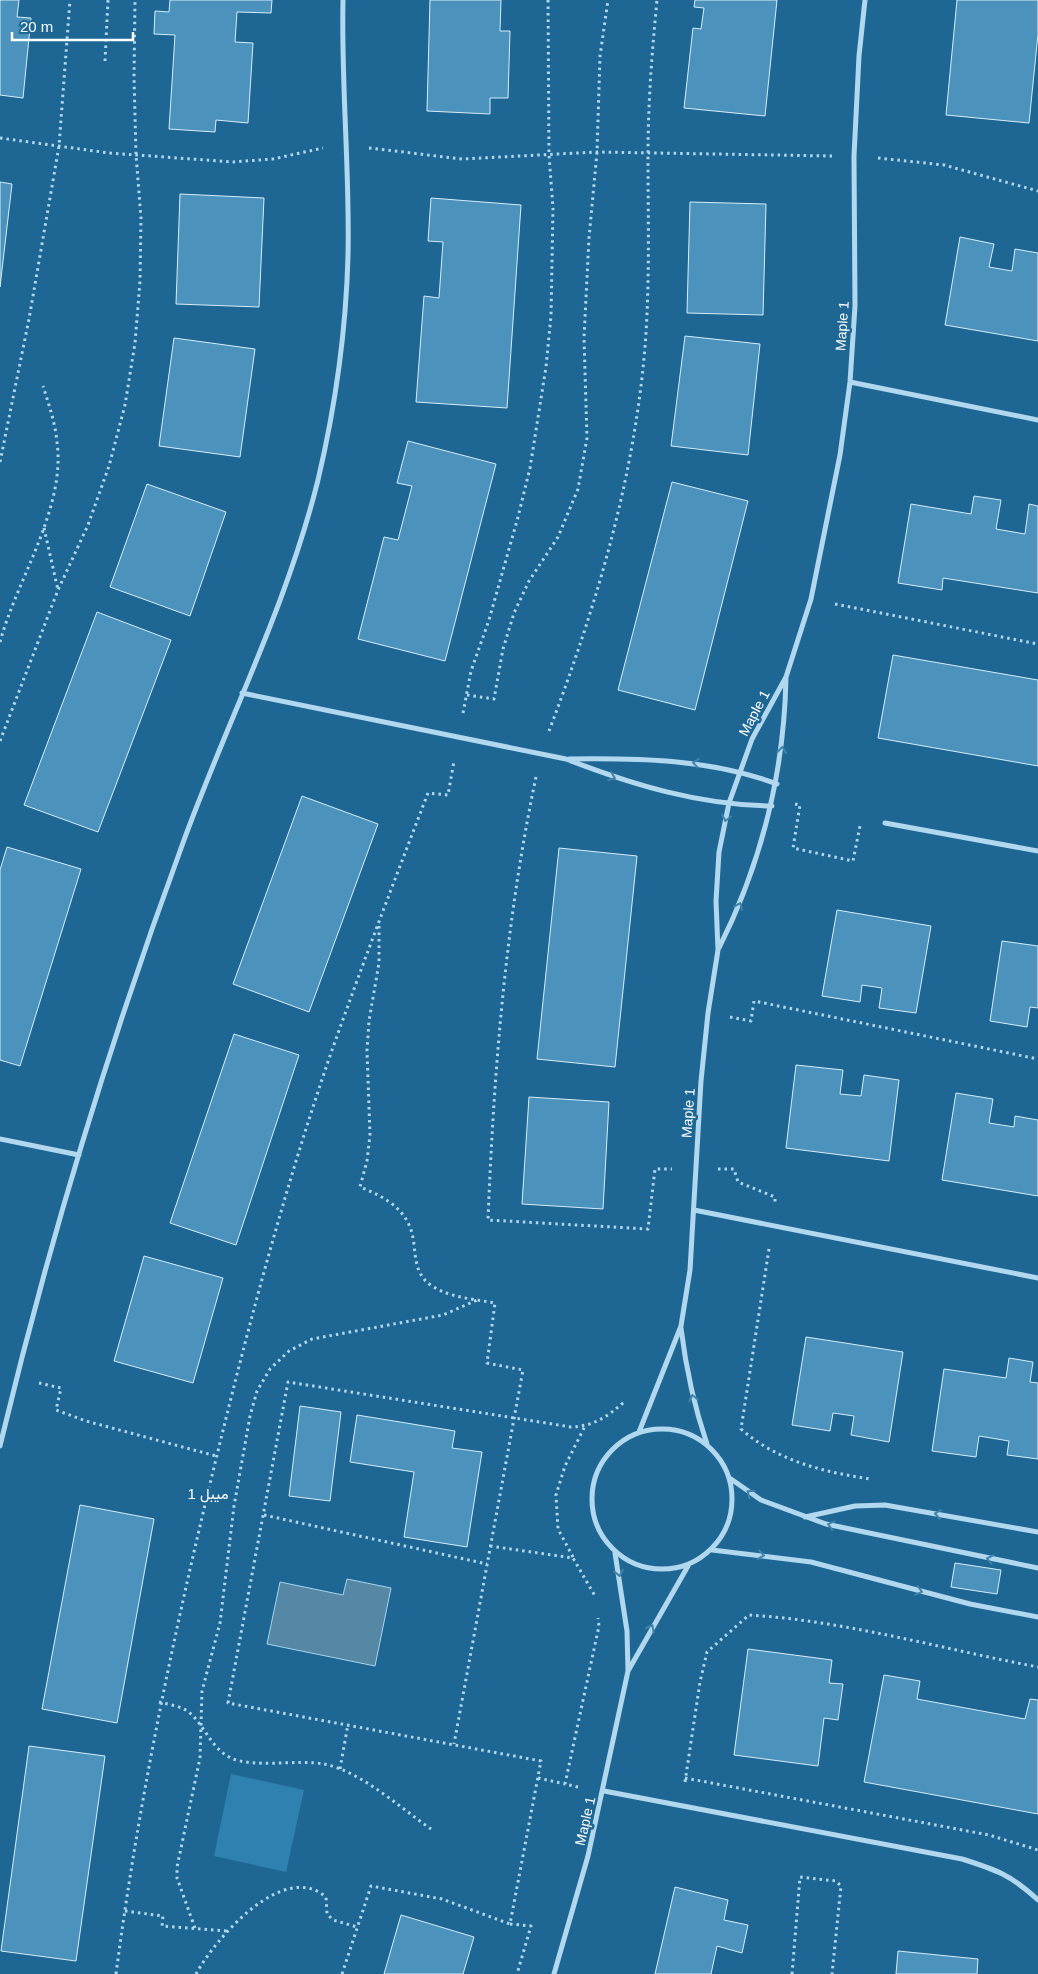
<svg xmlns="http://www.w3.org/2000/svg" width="1038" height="1974" viewBox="0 0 1038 1974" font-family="Helvetica,Vazirmatn,sans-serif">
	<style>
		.green { fill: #2f81b0 }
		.water { fill: #5687a5; stroke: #a5d5f0 }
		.building { fill: #4b93bd; stroke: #d7edfa }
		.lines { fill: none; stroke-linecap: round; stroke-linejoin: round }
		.path { stroke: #b1d8ee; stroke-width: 3; stroke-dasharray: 2.5 4; stroke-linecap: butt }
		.street { stroke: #b1d8ee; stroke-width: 5 }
		.oneway { stroke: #4383aa }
		.labels { text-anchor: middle; stroke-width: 5; stroke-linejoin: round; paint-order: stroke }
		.street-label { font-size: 14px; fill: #fff; stroke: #1e6794 }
		.neighbourhood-label { font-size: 15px; fill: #fff; stroke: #1e6794 }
	</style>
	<rect width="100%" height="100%" fill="#1e6794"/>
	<!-- green -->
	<path class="green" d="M 231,1774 L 304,1790 L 286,1872 L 214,1856 Z"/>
	<!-- water -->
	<path class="water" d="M 347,1579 L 391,1588 L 375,1666 L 267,1644 L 280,1582 L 343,1595 Z"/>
	<!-- building -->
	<path class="building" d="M 0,0 L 19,0 L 17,17 L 31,18 L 23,98 L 0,95 Z
		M 170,0 L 272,0 L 271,13 L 237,12 L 235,42 L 253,43 L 248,123 L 216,120 L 215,132 L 169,129 L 175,35 L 154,34 L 155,11 L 169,12 Z
		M 430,0 L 501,0 L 500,31 L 510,31 L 508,98 L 490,98 L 490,114 L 427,111 Z
		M 695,0 L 777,0 L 765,116 L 684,108 L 693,28 L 701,29 L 704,8 L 694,7 Z
		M 957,0 L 1038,0 L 1038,34 L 1029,123 L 946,115 Z
		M 0,182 L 12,184 L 0,287 Z
		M 180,194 L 264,198 L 259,307 L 176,304 Z
		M 431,198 L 521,205 L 507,408 L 416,402 L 424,296 L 439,298 L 443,242 L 428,241 Z
		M 690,202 L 766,204 L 763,315 L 687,313 Z
		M 960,237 L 994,244 L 989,267 L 1012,271 L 1015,249 L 1038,253 L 1038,341 L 945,325 Z
		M 685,336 L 760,344 L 748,455 L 671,446 Z
		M 174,338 L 255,349 L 240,457 L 159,446 Z
		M 408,441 L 496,464 L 445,661 L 358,639 L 384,537 L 398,540 L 412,486 L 397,483 Z
		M 672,482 L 748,501 L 695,710 L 618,690 Z
		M 147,484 L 226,512 L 190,616 L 110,587 Z
		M 974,496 L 1001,500 L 996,529 L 1025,534 L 1029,504 L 1038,506 L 1038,593 L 943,578 L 942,590 L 898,583 L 911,504 L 971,514 Z
		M 97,612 L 171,640 L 98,832 L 24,805 Z
		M 893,655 L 1038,680 L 1038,766 L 878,738 Z
		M 302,796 L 378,824 L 309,1012 L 233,984 Z
		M 7,847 L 81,869 L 20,1066 L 0,1060 L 0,870 Z
		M 559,848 L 637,856 L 615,1067 L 537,1059 Z
		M 837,910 L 931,926 L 916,1013 L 879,1008 L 882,988 L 862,985 L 860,1002 L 822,996 Z
		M 1002,941 L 1038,946 L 1038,1008 L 1030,1007 L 1027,1027 L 990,1021 Z
		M 234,1034 L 299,1055 L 236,1245 L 170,1223 Z
		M 796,1065 L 843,1070 L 840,1094 L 861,1096 L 864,1075 L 899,1080 L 889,1161 L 786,1148 Z
		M 956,1093 L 993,1099 L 989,1123 L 1014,1127 L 1015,1116 L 1038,1120 L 1038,1196 L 942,1180 Z
		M 529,1097 L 609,1102 L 603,1209 L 522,1204 Z
		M 144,1256 L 223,1278 L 193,1383 L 114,1361 Z
		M 806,1337 L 903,1352 L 889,1442 L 851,1435 L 854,1416 L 833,1413 L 830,1431 L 792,1425 Z
		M 1009,1358 L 1033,1362 L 1030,1382 L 1038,1383 L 1038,1459 L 1007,1455 L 1009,1441 L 979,1436 L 976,1457 L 932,1451 L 944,1369 L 1006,1378 Z
		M 300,1406 L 341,1412 L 330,1501 L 289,1496 Z
		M 357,1415 L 455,1431 L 452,1448 L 482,1452 L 467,1547 L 404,1537 L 414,1472 L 350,1462 Z
		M 80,1505 L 154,1519 L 117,1723 L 42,1709 Z
		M 955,1563 L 1001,1570 L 997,1594 L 951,1587 Z
		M 748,1649 L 832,1660 L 829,1683 L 843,1684 L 838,1720 L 824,1718 L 818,1766 L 734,1755 Z
		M 884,1675 L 920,1681 L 917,1699 L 1025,1719 L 1030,1699 L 1038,1700 L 1038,1814 L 864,1782 Z
		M 29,1746 L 105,1756 L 76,1961 L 1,1951 Z
		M 675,1887 L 728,1900 L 724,1920 L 748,1925 L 742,1953 L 717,1946 L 711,1974 L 655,1974 Z
		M 401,1915 L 474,1937 L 463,1974 L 384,1974 Z
		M 898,1951 L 978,1959 L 977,1974 L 896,1974 Z"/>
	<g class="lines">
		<!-- path -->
		<path class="path" d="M 105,61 L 108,0
			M 0,138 L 109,153 L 233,162 L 273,159 L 323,148
			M 369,148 L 462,159 L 597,152 L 832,156
			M 878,158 L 944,165 L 1038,191
			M 0,462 L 29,319 L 59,146 L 70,0
			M 44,528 L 58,590
			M 835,604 L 1038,644
			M 0,642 C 17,579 66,508 57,442 C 55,422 49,405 43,386
			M 467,695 L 494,699 L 503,649 L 514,613 L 529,581 L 558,537 L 578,489 L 587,438 L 584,338 L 589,238 L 597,152 L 600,56 L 608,0
			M 463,713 L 471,671 L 489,620 L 518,517 L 530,468 L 546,367 L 551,316 L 553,208 L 549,155 L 548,0
			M 549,731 C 596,607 634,480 645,347 C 650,283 648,219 648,155 C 648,103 652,52 657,0
			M 0,741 L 58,590 L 88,525 L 109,466 L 125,405 L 135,343 L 140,281 L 141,218 L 136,155 L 134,77 L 135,0
			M 536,777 C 505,924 494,1071 488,1220 L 648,1229 L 655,1169 L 672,1169
			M 795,804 L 800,805 L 793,848 L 853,861 L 860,826
			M 379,926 L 379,963 L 369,1021 L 367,1051 L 370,1135 L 367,1161 L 360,1187 C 380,1195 401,1205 410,1227 C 418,1247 410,1272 432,1286 C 451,1298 474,1299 495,1303 L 487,1363 L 523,1370 L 454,1744
			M 730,1017 L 751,1021 L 754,1001 L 1038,1059
			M 718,1169 L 734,1169 L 738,1182 L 775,1197 L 775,1203
			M 769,1249 L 741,1429 C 777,1461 824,1472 870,1479
			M 39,1383 L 61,1388 L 56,1410 L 86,1421 L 216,1456
			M 264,1515 L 487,1564
			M 490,1546 L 573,1558 L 595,1596
			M 573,1557 L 558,1529 L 556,1495 L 565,1466 L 585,1426
			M 159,1702 C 170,1705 183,1706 191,1714 C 205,1727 211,1747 229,1757 C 251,1769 298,1759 324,1764 C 362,1772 399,1807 431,1829
			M 340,1769 L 348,1724
			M 538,1778 L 565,1784
			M 685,1778 L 989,1835 L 1038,1850
			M 685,1782 L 700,1682 L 707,1652 L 749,1615 C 847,1621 942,1649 1038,1667
			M 578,1787 L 565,1784 L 599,1626 L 598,1618
			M 125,1911 L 163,1916 L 162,1926 L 227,1931
			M 510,1924 L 531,1926 L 517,1974
			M 195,1928 L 177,1878 L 177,1867 L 200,1758 L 202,1691 L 220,1623 L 234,1506 L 250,1416 L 257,1391 L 270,1369 L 289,1351 L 312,1339 L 443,1315 L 477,1300
			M 116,1974 C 139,1798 175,1627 217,1455 C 250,1319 286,1184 331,1053 C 362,965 395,879 428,793 L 448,795 L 454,761
			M 196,1974 C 215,1939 283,1860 326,1897 L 327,1914 L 333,1920 L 357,1927
			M 342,1974 L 371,1886 L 442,1899 L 510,1924 L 541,1761 L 228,1703 L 288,1382 L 571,1427 C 594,1426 607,1417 624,1402
			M 792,1974 L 800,1877 L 836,1881 L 841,1886 L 832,1974"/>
		<!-- street -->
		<path class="street" d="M 850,382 L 1038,420
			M 242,693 L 566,759 C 633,785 699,805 772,806
			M 569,759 C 640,758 710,759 777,784
			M 885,823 L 1038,851
			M 719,948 C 762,862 784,774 786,678
			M 0,1139 L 79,1155
			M 694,1210 L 1038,1278
			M 681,1328 C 686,1369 694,1406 707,1444
			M592 1499a70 70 0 1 1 140 0a70 70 0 1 1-140 0Z
			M 639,1432 L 681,1326 L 690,1270 L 701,1081 L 708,1013 L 718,950 L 716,901 L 719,852 L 729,803 L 752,739 L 786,677 L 811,599 L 840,455 L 850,382 L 855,306 L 854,156 L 859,56 L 865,0
			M 0,1446 C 49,1241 111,1038 184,840 C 228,720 287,605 318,480 C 335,408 346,331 348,256 C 350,171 341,85 343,0
			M 731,1479 L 761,1500 L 826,1524 L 1038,1568
			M 805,1517 L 855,1506 L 885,1505 L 1038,1532
			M 712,1550 L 811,1562 L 970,1604 L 1038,1617
			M 628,1671 L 688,1566
			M 604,1791 L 962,1859 C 997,1870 1011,1875 1038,1900
			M 554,1974 L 588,1856 L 628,1671 L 627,1631 L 615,1553"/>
	</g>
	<!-- one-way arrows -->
	<defs><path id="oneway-chevron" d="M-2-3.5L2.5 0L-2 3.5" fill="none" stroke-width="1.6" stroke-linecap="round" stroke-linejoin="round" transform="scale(1.25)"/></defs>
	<g class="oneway">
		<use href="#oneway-chevron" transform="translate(782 750) rotate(-83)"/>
		<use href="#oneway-chevron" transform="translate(696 763) rotate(-173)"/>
		<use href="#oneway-chevron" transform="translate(612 777) rotate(21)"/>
		<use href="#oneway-chevron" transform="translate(726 818) rotate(101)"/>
		<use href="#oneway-chevron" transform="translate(739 906) rotate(-68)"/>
		<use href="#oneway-chevron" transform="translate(693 1398) rotate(-103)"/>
		<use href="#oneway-chevron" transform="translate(750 1493) rotate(-145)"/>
		<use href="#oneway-chevron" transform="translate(938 1514) rotate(-170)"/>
		<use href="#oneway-chevron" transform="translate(831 1525) rotate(-165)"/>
		<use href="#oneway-chevron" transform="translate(761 1555) rotate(8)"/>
		<use href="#oneway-chevron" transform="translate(990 1559) rotate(-168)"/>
		<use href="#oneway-chevron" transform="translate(619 1573) rotate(79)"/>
		<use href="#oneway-chevron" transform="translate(919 1591) rotate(15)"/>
		<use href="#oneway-chevron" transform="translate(651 1628) rotate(-60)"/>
	</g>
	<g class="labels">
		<!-- street labels -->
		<g class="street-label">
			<text transform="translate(842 326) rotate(-86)" y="5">Maple 1</text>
			<text transform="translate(754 713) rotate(-62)" y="5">Maple 1</text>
			<text transform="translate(688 1113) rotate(-86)" y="5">Maple 1</text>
			<text transform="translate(585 1821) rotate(-77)" y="5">Maple 1</text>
		</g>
		<!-- neighbourhood labels -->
		<g class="neighbourhood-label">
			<text x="208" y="1499">ميبل 1</text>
		</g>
	</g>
	<!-- scale -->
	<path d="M12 32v8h121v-8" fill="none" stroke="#ffffff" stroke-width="2.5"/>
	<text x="20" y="32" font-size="15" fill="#ffffff" stroke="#1e6794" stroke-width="4" paint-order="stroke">20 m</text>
</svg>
